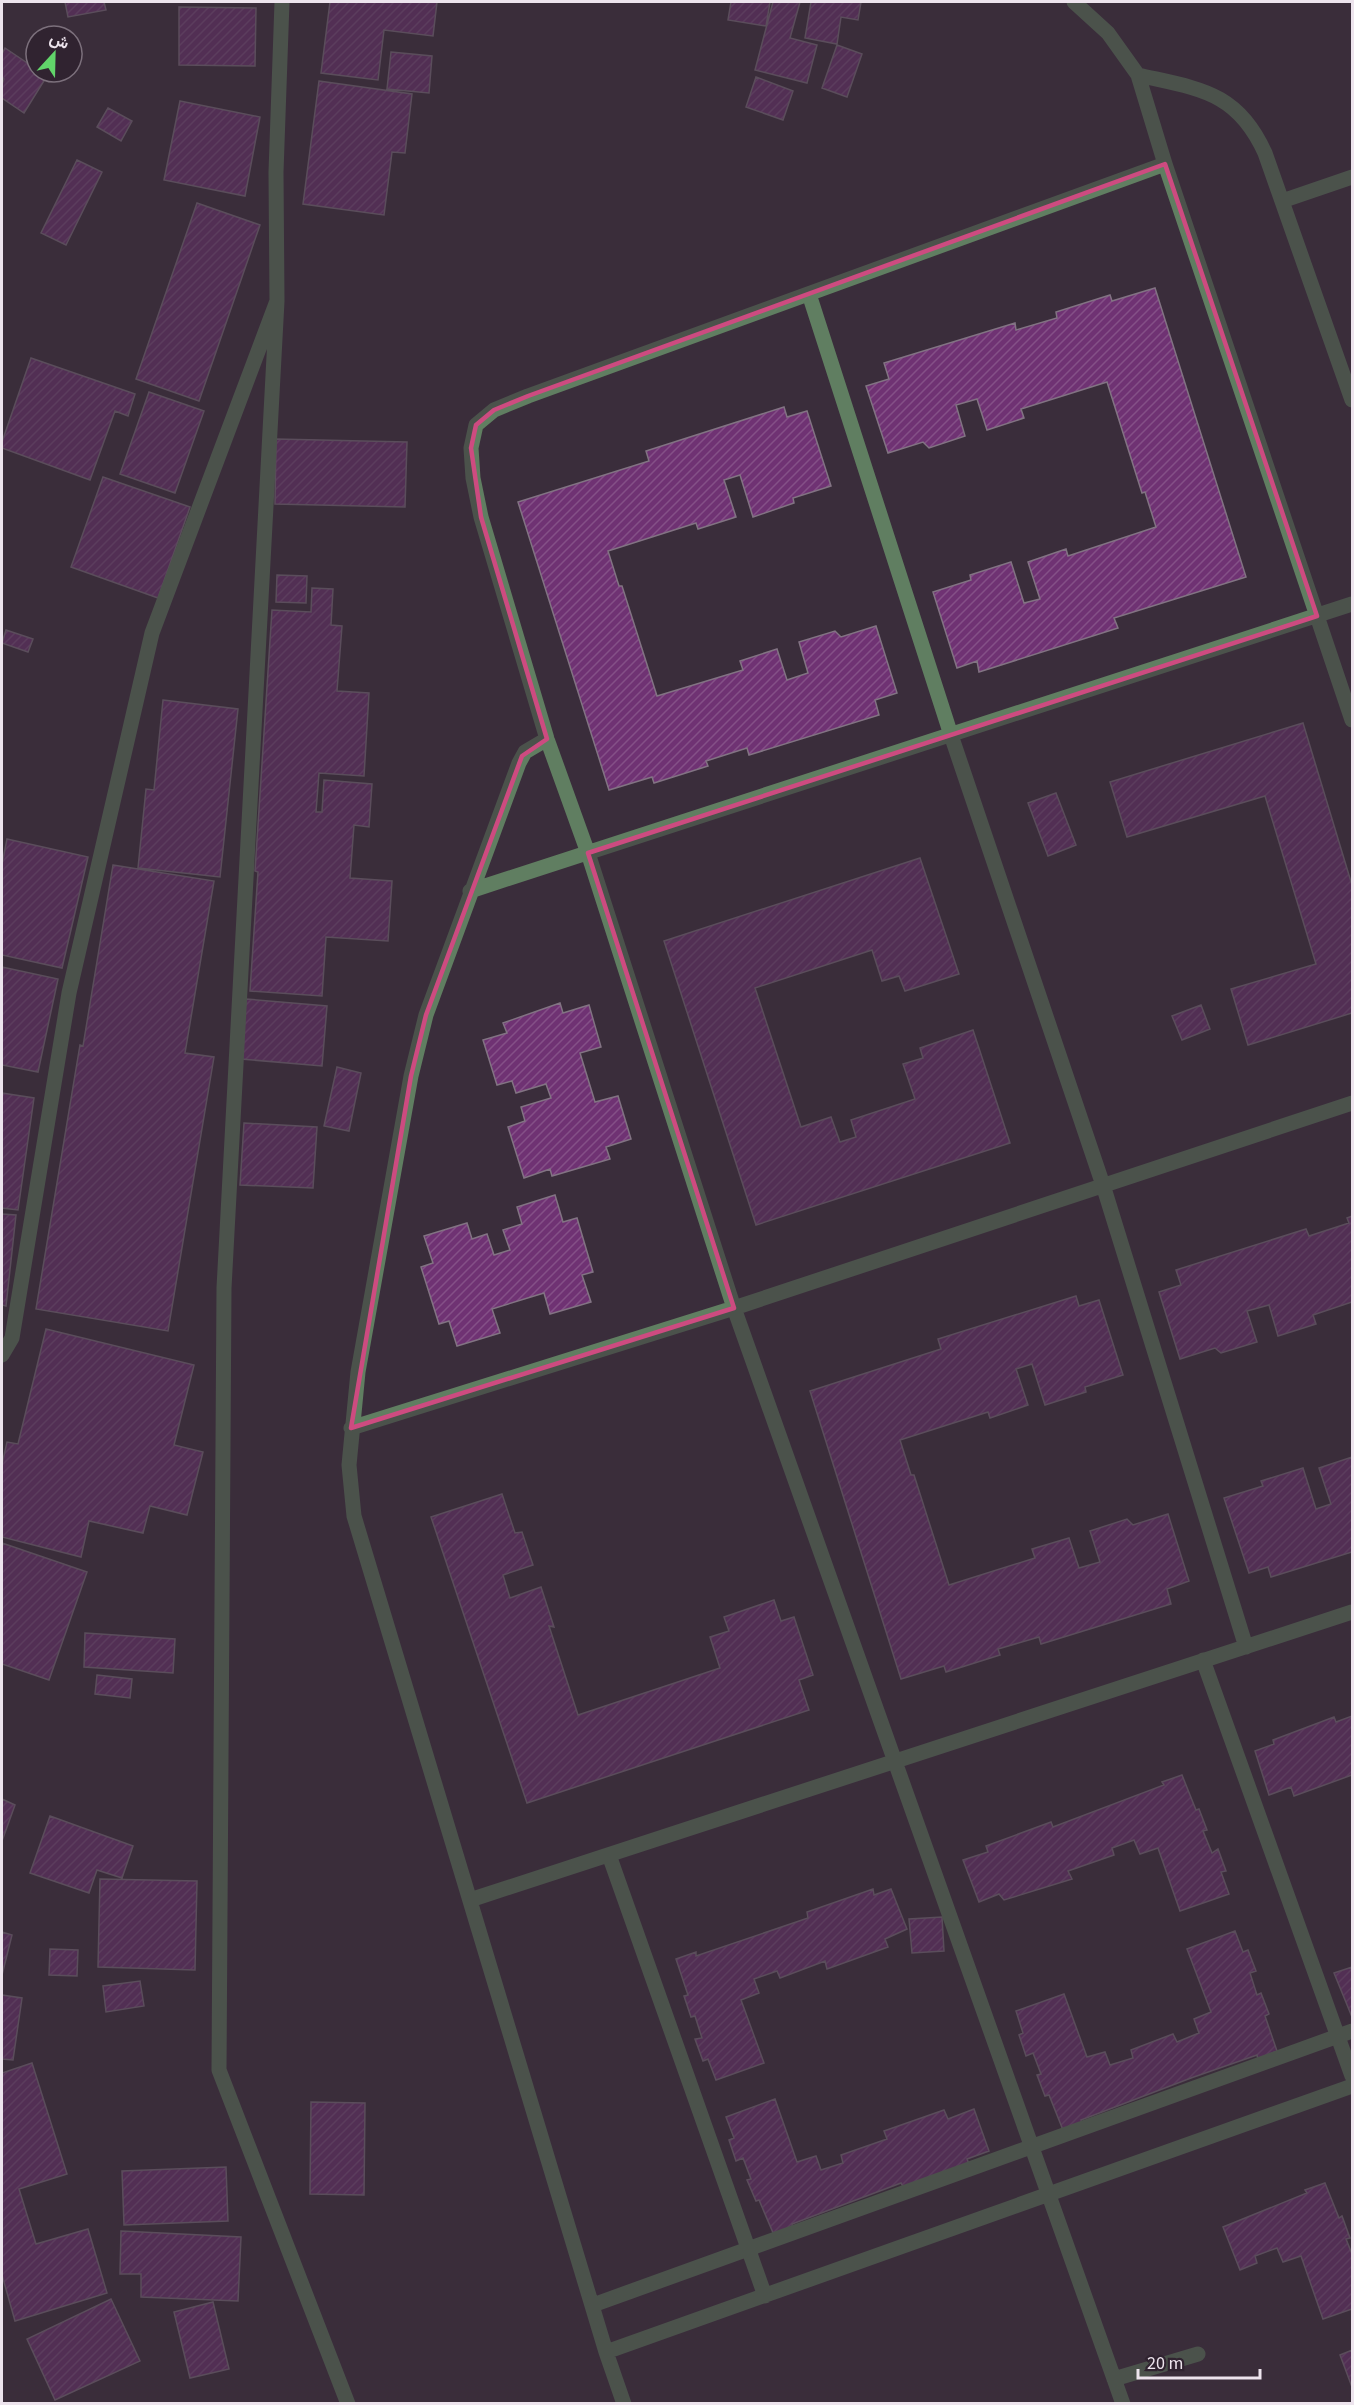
<svg xmlns="http://www.w3.org/2000/svg" width="1354" height="2405" viewBox="0 0 1354 2405" font-family="'Source Sans 3',Vazirmatn,sans-serif">
	<style>
		.building { fill: url(#building-hatch); stroke: #827383; stroke-width: 1.5 }
		.lines { fill: none; stroke-linecap: round; stroke-linejoin: round }
		.minor { stroke: #607e61; stroke-width: 15 }
		.marked { fill: none; stroke: #cd4b80; stroke-width: 4.5; stroke-linejoin: round }
	</style>
	<defs>
		<pattern id="building-hatch" width="6" height="6" patternUnits="userSpaceOnUse" patternTransform="scale(1.5)"><rect width="6" height="6" fill="#6f3273"/><path d="M-1 1l2-2M0 6l6-6M5 7l2-2" fill="none" stroke="#845087"/></pattern>
	</defs>
	<rect width="100%" height="100%" fill="#3a2d3b"/>
	<!-- building -->
	<path class="building" d="M 65,2 L 104,2 L 106,10 L 68,17 Z
		M 330,2 L 437,2 L 433,36 L 384,30 L 378,80 L 321,73 Z
		M 731,2 L 770,2 L 766,26 L 728,20 Z
		M 773,2 L 800,2 L 790,38 L 817,45 L 807,83 L 755,70 Z
		M 811,2 L 861,2 L 858,20 L 841,17 L 837,44 L 805,38 Z
		M 179,7 L 256,8 L 255,66 L 179,65 Z
		M 837,45 L 862,54 L 847,97 L 822,88 Z
		M 5,48 L 36,69 L 36,72 L 41,72 L 47,76 L 24,113 L 2,98 L 2,84 L 4,79 L 2,77 L 2,54 Z
		M 391,52 L 432,56 L 429,93 L 387,89 Z
		M 756,77 L 793,91 L 783,120 L 746,107 Z
		M 319,81 L 412,94 L 405,153 L 392,152 L 384,215 L 303,204 Z
		M 180,101 L 260,117 L 245,196 L 164,180 Z
		M 108,108 L 132,121 L 121,141 L 97,127 Z
		M 77,160 L 102,172 L 66,245 L 41,233 Z
		M 197,203 L 260,225 L 199,401 L 136,379 Z
		M 1155,288 L 1246,577 L 1114,618 L 1118,628 L 979,672 L 977,661 L 957,668 L 933,592 L 971,580 L 970,575 L 1011,562 L 1024,603 L 1040,599 L 1028,562 L 1066,549 L 1068,556 L 1156,527 L 1145,492 L 1142,493 L 1107,382 L 1021,409 L 1024,418 L 987,430 L 977,399 L 956,405 L 965,436 L 929,448 L 923,442 L 888,453 L 866,386 L 889,379 L 884,363 L 1015,323 L 1016,330 L 1057,318 L 1056,312 L 1110,295 L 1112,301 Z
		M 31,358 L 135,394 L 128,416 L 115,411 L 90,480 L 2,448 L 2,442 Z
		M 149,392 L 204,411 L 175,493 L 120,474 Z
		M 784,407 L 787,417 L 807,411 L 831,486 L 793,498 L 794,503 L 753,517 L 740,475 L 724,480 L 736,517 L 698,529 L 696,523 L 608,551 L 619,586 L 622,586 L 657,696 L 743,670 L 740,661 L 777,649 L 787,680 L 808,673 L 799,642 L 835,631 L 841,637 L 876,626 L 897,693 L 875,700 L 879,715 L 749,755 L 747,748 L 706,761 L 708,766 L 654,783 L 652,777 L 609,790 L 518,502 L 649,461 L 646,451 Z
		M 276,439 L 407,442 L 405,507 L 275,504 Z
		M 103,477 L 190,507 L 158,598 L 71,567 Z
		M 277,575 L 307,576 L 306,603 L 276,602 Z
		M 312,588 L 333,589 L 331,625 L 342,626 L 337,691 L 369,693 L 364,776 L 319,773 L 316,812 L 322,812 L 324,780 L 372,784 L 369,827 L 354,825 L 350,878 L 392,881 L 388,941 L 326,937 L 322,996 L 250,991 L 258,872 L 255,871 L 272,610 L 311,612 Z
		M 6,630 L 33,639 L 28,652 L 2,643 Z
		M 163,700 L 238,709 L 220,877 L 138,868 L 146,789 L 154,790 Z
		M 1303,723 L 1352,885 L 1352,1013 L 1248,1045 L 1231,989 L 1316,964 L 1265,796 L 1127,837 L 1110,782 Z
		M 1056,793 L 1076,845 L 1048,856 L 1028,803 Z
		M 7,839 L 88,857 L 62,968 L 2,955 L 2,864 Z
		M 920,858 L 959,974 L 905,991 L 899,976 L 882,981 L 872,950 L 755,988 L 801,1127 L 831,1117 L 840,1142 L 856,1137 L 851,1120 L 915,1099 L 903,1064 L 923,1058 L 920,1048 L 973,1030 L 1010,1143 L 756,1225 L 664,941 Z
		M 113,865 L 214,881 L 185,1053 L 214,1057 L 168,1331 L 36,1309 L 80,1045 L 83,1046 Z
		M 2,967 L 58,979 L 38,1072 L 2,1065 Z
		M 246,999 L 327,1006 L 322,1066 L 241,1059 Z
		M 560,1003 L 563,1013 L 589,1005 L 601,1047 L 580,1053 L 595,1102 L 618,1096 L 631,1139 L 606,1147 L 610,1159 L 552,1176 L 550,1169 L 524,1178 L 508,1127 L 525,1121 L 521,1107 L 551,1098 L 546,1084 L 516,1093 L 512,1081 L 497,1085 L 483,1040 L 507,1033 L 503,1023 Z
		M 1201,1005 L 1210,1029 L 1182,1040 L 1172,1016 Z
		M 337,1067 L 361,1073 L 349,1131 L 324,1126 Z
		M 2,1093 L 34,1098 L 18,1210 L 2,1208 Z
		M 244,1123 L 317,1127 L 313,1188 L 240,1185 Z
		M 555,1195 L 563,1222 L 577,1218 L 593,1272 L 582,1275 L 591,1302 L 550,1314 L 544,1293 L 492,1309 L 500,1333 L 457,1346 L 449,1321 L 439,1324 L 421,1267 L 433,1263 L 424,1236 L 467,1223 L 472,1239 L 487,1234 L 494,1255 L 510,1250 L 503,1230 L 522,1224 L 517,1207 Z
		M 2,1214 L 16,1215 L 6,1306 L 2,1305 Z
		M 1352,1216 L 1352,1302 L 1313,1315 L 1316,1324 L 1278,1336 L 1269,1305 L 1247,1311 L 1257,1342 L 1221,1353 L 1215,1348 L 1180,1359 L 1159,1292 L 1181,1285 L 1176,1270 L 1306,1229 L 1309,1236 L 1349,1223 L 1347,1218 Z
		M 1076,1296 L 1079,1306 L 1099,1300 L 1123,1375 L 1085,1387 L 1086,1392 L 1045,1405 L 1032,1364 L 1016,1369 L 1028,1405 L 990,1418 L 988,1412 L 900,1440 L 911,1475 L 914,1475 L 949,1585 L 1035,1558 L 1032,1549 L 1069,1538 L 1079,1568 L 1100,1562 L 1090,1531 L 1127,1519 L 1133,1525 L 1168,1514 L 1189,1581 L 1167,1589 L 1171,1604 L 1041,1644 L 1039,1637 L 998,1649 L 1000,1655 L 946,1672 L 944,1666 L 901,1679 L 810,1391 L 941,1349 L 938,1339 Z
		M 46,1329 L 194,1365 L 174,1445 L 203,1452 L 187,1515 L 150,1506 L 143,1533 L 89,1521 L 81,1557 L 2,1537 L 2,1464 L 7,1442 L 18,1444 Z
		M 1352,1457 L 1352,1552 L 1271,1577 L 1268,1567 L 1249,1573 L 1224,1498 L 1263,1486 L 1261,1481 L 1303,1468 L 1316,1509 L 1331,1504 L 1319,1468 Z
		M 502,1494 L 515,1533 L 522,1532 L 533,1565 L 503,1575 L 510,1598 L 541,1587 L 554,1627 L 549,1626 L 578,1715 L 720,1668 L 710,1637 L 729,1631 L 724,1617 L 774,1600 L 781,1621 L 794,1617 L 813,1675 L 799,1680 L 809,1710 L 527,1803 L 431,1517 Z
		M 2,1543 L 87,1572 L 49,1680 L 2,1664 Z
		M 85,1633 L 175,1639 L 173,1673 L 84,1667 Z
		M 97,1675 L 132,1679 L 130,1698 L 95,1694 Z
		M 1352,1716 L 1352,1775 L 1294,1796 L 1291,1787 L 1269,1795 L 1255,1751 L 1274,1744 L 1273,1740 L 1334,1717 L 1336,1722 Z
		M 1182,1775 L 1196,1810 L 1199,1809 L 1207,1830 L 1203,1831 L 1212,1853 L 1218,1849 L 1226,1871 L 1221,1872 L 1229,1894 L 1180,1911 L 1158,1848 L 1140,1854 L 1134,1840 L 1112,1848 L 1114,1855 L 1068,1871 L 1072,1879 L 1004,1900 L 999,1894 L 979,1902 L 963,1860 L 988,1852 L 986,1846 L 1051,1822 L 1053,1827 L 1164,1785 L 1162,1782 Z
		M 2,1799 L 15,1805 L 2,1841 Z
		M 50,1816 L 133,1846 L 122,1878 L 97,1870 L 89,1893 L 30,1873 Z
		M 100,1879 L 197,1881 L 195,1970 L 98,1967 Z
		M 873,1889 L 874,1895 L 891,1889 L 907,1929 L 885,1939 L 888,1947 L 827,1969 L 825,1961 L 780,1978 L 777,1971 L 754,1979 L 759,1993 L 741,2000 L 764,2063 L 716,2080 L 708,2059 L 703,2061 L 695,2039 L 702,2038 L 695,2016 L 691,2017 L 684,1996 L 688,1995 L 676,1959 L 696,1952 L 696,1956 L 808,1918 L 807,1912 Z
		M 942,1917 L 944,1951 L 912,1953 L 909,1919 Z
		M 1235,1931 L 1243,1952 L 1248,1950 L 1256,1971 L 1250,1973 L 1257,1995 L 1261,1993 L 1269,2014 L 1265,2016 L 1277,2051 L 1258,2059 L 1257,2055 L 1191,2078 L 1081,2120 L 1082,2123 L 1063,2130 L 1049,2095 L 1045,2096 L 1037,2075 L 1041,2074 L 1033,2053 L 1026,2056 L 1019,2035 L 1023,2033 L 1016,2011 L 1064,1994 L 1087,2057 L 1105,2052 L 1110,2065 L 1133,2058 L 1131,2050 L 1173,2034 L 1177,2042 L 1199,2033 L 1194,2019 L 1211,2012 L 1187,1949 Z
		M 2,1932 L 12,1935 L 2,1975 Z
		M 50,1949 L 78,1950 L 77,1976 L 49,1975 Z
		M 1352,1967 L 1352,2017 L 1334,1973 Z
		M 140,1981 L 144,2006 L 106,2012 L 103,1986 Z
		M 2,1995 L 22,1998 L 13,2060 L 2,2059 Z
		M 32,2063 L 67,2174 L 19,2189 L 36,2244 L 88,2229 L 107,2293 L 15,2321 L 2,2275 L 2,2073 Z
		M 775,2099 L 797,2162 L 816,2156 L 821,2170 L 843,2163 L 841,2155 L 887,2139 L 884,2131 L 944,2110 L 948,2119 L 974,2109 L 989,2151 L 967,2159 L 969,2164 L 904,2188 L 901,2183 L 792,2224 L 793,2229 L 774,2235 L 759,2200 L 756,2201 L 747,2180 L 751,2179 L 743,2158 L 736,2161 L 729,2140 L 734,2138 L 726,2117 Z
		M 311,2102 L 365,2103 L 364,2195 L 310,2194 Z
		M 226,2167 L 228,2221 L 124,2225 L 122,2171 Z
		M 1325,2183 L 1339,2218 L 1342,2216 L 1350,2238 L 1346,2239 L 1352,2254 L 1352,2309 L 1323,2319 L 1301,2256 L 1283,2262 L 1277,2248 L 1255,2256 L 1257,2263 L 1240,2270 L 1223,2227 L 1307,2193 L 1305,2190 Z
		M 121,2231 L 241,2237 L 238,2301 L 141,2297 L 141,2274 L 120,2274 Z
		M 111,2299 L 140,2361 L 55,2400 L 27,2339 Z
		M 213,2302 L 229,2369 L 190,2378 L 174,2312 Z
		M 1352,2350 L 1352,2387 L 1340,2355 Z"/>
	<g class="lines">
		<!-- minor -->
		<path class="minor" d="M 1074,2 L 1108,33 L 1138,75 L 1165,164 L 1352,720
			M 1138,75 C 1199,89 1237,91 1265,153 L 1352,400
			M 1282,201 L 1352,177
			M 809,294 L 951,735 L 1103,1185 L 1246,1647
			M 277,301 L 224,1288 L 219,2070 L 348,2404
			M 547,739 L 525,752 L 519,763 L 426,1015 L 411,1076 L 358,1372 L 349,1465 L 354,1516 L 606,2352 L 624,2404
			M 470,891 L 1352,604
			M 2,1355 L 12,1338 L 69,993 L 152,633 L 277,301 L 276,172 L 282,2
			M 351,1428 L 734,1308 L 1352,1103
			M 1203,1660 L 1352,2076
			M 609,1855 L 765,2296
			M 470,1900 L 1352,1612
			M 593,2305 L 1352,2031
			M 606,2352 L 1352,2086
			M 1114,2379 L 1198,2354
			M 1123,2404 L 734,1308 L 588,853 L 547,739 L 481,517 L 473,478 L 471,448 L 476,425 L 494,410 L 528,396 L 1165,164"/>
	</g>
	<!-- marked area -->
	<path d="M0 0H1354V2405H0ZM 1165,164 L 1317,616 L 588,853 L 734,1308 L 351,1428 L 411,1076 L 426,1015 L 522,756 L 547,739 L 481,517 L 471,448 L 476,425 L 494,410 L 528,396 Z" fill="#3a2d3b" fill-opacity=".55" fill-rule="evenodd"/>
	<path class="marked" d="M 1165,164 L 1317,616 L 588,853 L 734,1308 L 351,1428 L 411,1076 L 426,1015 L 522,756 L 547,739 L 481,517 L 471,448 L 476,425 L 494,410 L 528,396 Z"/>
	<!-- border -->
	<rect width="1354" height="2405" fill="none" stroke="#ede4ed" stroke-width="6"/>
	<!-- north arrow -->
	<g transform="translate(54 54) rotate(22)"><circle r="28" fill="#302330" stroke="#7c707c" stroke-width="1.5"/>
	<path d="M0-4.5L10 22L0 15L-10 22Z" fill="#61d56a"/>
	<text y="-9" font-size="16" font-weight="bold" text-anchor="middle" fill="#ede4ed">ش</text>
	</g>
	<!-- scale -->
	<path d="M1138 2369v9h122v-9" fill="none" stroke="#ede4ed" stroke-width="3"/>
	<text x="1147" y="2369" font-size="18" fill="#ede4ed" stroke="#302330" stroke-width="4.5" paint-order="stroke">20 m</text>
</svg>
